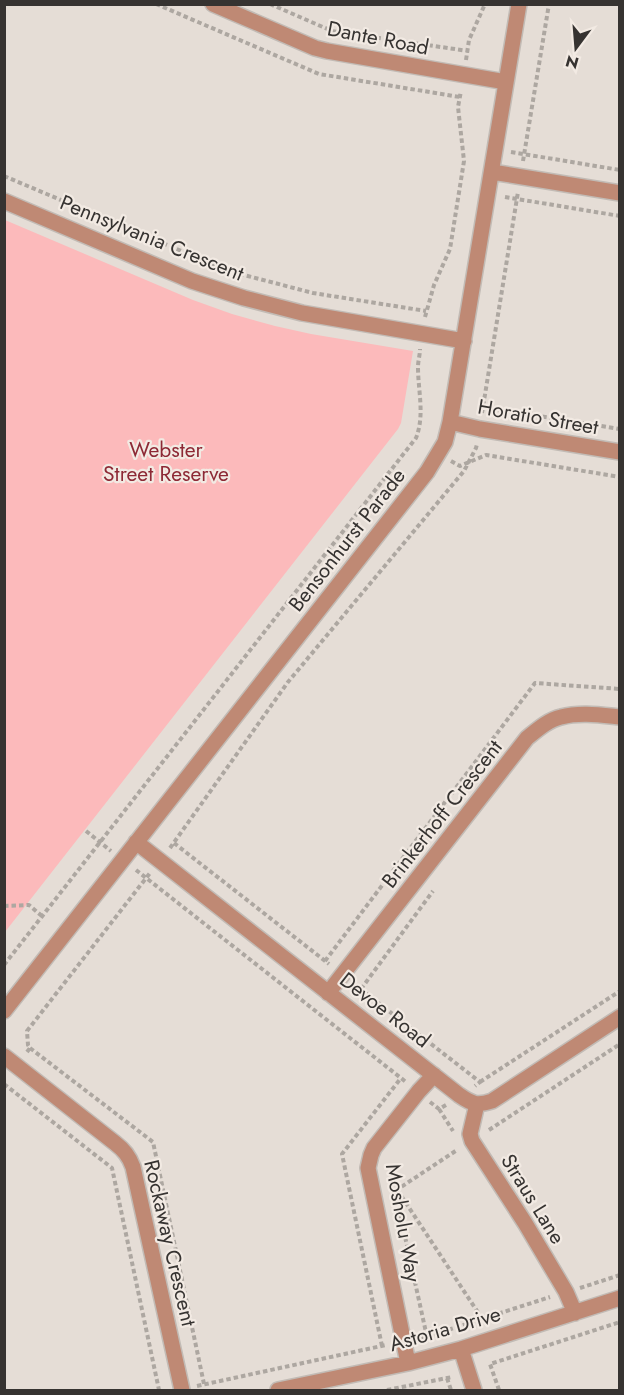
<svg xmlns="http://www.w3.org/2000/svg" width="624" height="1395" viewBox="0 0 624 1395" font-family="Jost,sans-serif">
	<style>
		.green { fill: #fcbabb }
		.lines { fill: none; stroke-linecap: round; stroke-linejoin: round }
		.minor-casing { stroke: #c2bbb5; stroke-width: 18 }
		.path { stroke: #ada7a1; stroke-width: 4; stroke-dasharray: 4.5 3; stroke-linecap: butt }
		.minor { stroke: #bf8974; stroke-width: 15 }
		.labels { text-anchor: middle; stroke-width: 4.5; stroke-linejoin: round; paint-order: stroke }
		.street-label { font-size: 21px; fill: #363331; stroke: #f2eae3 }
		.park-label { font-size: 21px; fill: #8d2935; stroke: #f2eae3 }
	</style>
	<rect width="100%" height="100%" fill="#e5ddd6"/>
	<!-- green -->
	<path class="green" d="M 5,220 L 193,300 L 232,314 L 275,326 L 311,334 L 413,351 L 401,423 L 398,429 L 5,932 Z"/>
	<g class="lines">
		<!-- minor casing -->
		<g class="minor-casing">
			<path id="minor" d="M 213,4 L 315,48 L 327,51 L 506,82
				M 492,172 L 620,193
				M 4,201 L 192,281 L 244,298 L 302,313 L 464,341
				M 450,422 L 480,429 L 620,452
				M 136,842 L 459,1095 C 472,1104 477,1106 492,1101 L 620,1017
				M 328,993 L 527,738 C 537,730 548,720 561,717 C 580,712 600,715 620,717
				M 4,1011 L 427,472 L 445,442 L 450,422 L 519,4
				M 4,1056 L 115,1143 C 124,1150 129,1156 133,1167 L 182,1390
				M 477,1104 L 470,1134 L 472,1141 L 525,1223 L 566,1292 L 575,1313
				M 461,1349 L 474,1390
				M 408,1363 L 368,1168 L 371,1155 L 374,1148 L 419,1091 L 434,1075
				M 278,1390 L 408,1363 L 461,1349 L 620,1298"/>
		</g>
		<!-- path -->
		<path class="path" d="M 156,4 L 319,74 L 460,97
			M 270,4 L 332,31 L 468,51
			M 466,60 L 469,40 L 485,4
			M 511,152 L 620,170
			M 523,161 L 549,4
			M 4,176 L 205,261 L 244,275 L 313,293 L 426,311
			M 505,197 L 620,216
			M 425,317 L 434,285 L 450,249 L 464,161 L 458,107 L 461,91
			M 483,407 L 620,429
			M 482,413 L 518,192
			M 451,461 L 460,466 L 486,455 L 620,477
			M 86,831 L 111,851
			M 174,843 L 329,964
			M 170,848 L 288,682 L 464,471 L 476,448 L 477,444
			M 136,870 L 406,1082
			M 4,906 L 29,905 L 43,917
			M 325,961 L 535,683 L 620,689
			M 4,965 L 416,438 C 425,415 418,391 418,367 C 418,361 420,355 420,349
			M 354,984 L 480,1082 L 475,1086
			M 361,989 L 433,891
			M 30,1048 L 153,1142 L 204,1384
			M 27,1052 L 30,1048 L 28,1045 L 27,1031 L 150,873
			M 480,1082 L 620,991
			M 4,1084 L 112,1168 L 159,1390
			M 430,1102 L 439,1109 L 446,1105
			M 439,1109 L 453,1131
			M 489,1130 L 620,1044
			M 396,1191 L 400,1194 L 483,1320
			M 580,1288 L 620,1275
			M 427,1337 L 395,1191 L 457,1150
			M 420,1339 L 550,1297
			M 382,1346 L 342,1154 L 401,1078
			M 447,1378 L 451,1390
			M 197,1386 L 386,1345
			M 387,1390 L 452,1377
			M 499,1390 L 490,1364 L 620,1322"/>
		<!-- minor -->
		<use href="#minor" class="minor"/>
	</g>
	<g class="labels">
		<!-- street labels -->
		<g class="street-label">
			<text transform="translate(378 38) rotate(11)" y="7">Dante Road</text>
			<text transform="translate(152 238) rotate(22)" y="7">Pennsylvania Crescent</text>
			<text transform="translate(538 417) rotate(10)" y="7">Horatio Street</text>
			<text transform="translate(347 540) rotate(-52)" y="7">Bensonhurst Parade</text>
			<text transform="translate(442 814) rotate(-52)" y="7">Brinkerhoff Crescent</text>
			<text transform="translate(385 1010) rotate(38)" y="7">Devoe Road</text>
			<text transform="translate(533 1199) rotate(58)" y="7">Straus Lane</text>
			<text transform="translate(403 1223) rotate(80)" y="7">Mosholu Way</text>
			<text transform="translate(170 1243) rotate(77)" y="7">Rockaway Crescent</text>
			<text transform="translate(445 1329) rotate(-16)" y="7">Astoria Drive</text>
		</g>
		<!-- park labels -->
		<g class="park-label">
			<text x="166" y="457">Webster<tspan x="166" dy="24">Street Reserve</tspan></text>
		</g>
	</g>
	<!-- border -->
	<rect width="624" height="1395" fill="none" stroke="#363331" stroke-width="12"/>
	<!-- north arrow -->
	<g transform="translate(576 48) rotate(196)" stroke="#f2eae3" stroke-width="4.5" paint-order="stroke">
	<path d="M0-4.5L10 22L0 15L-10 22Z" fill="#363331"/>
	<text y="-9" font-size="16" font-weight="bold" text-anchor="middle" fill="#363331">N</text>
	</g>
</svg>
